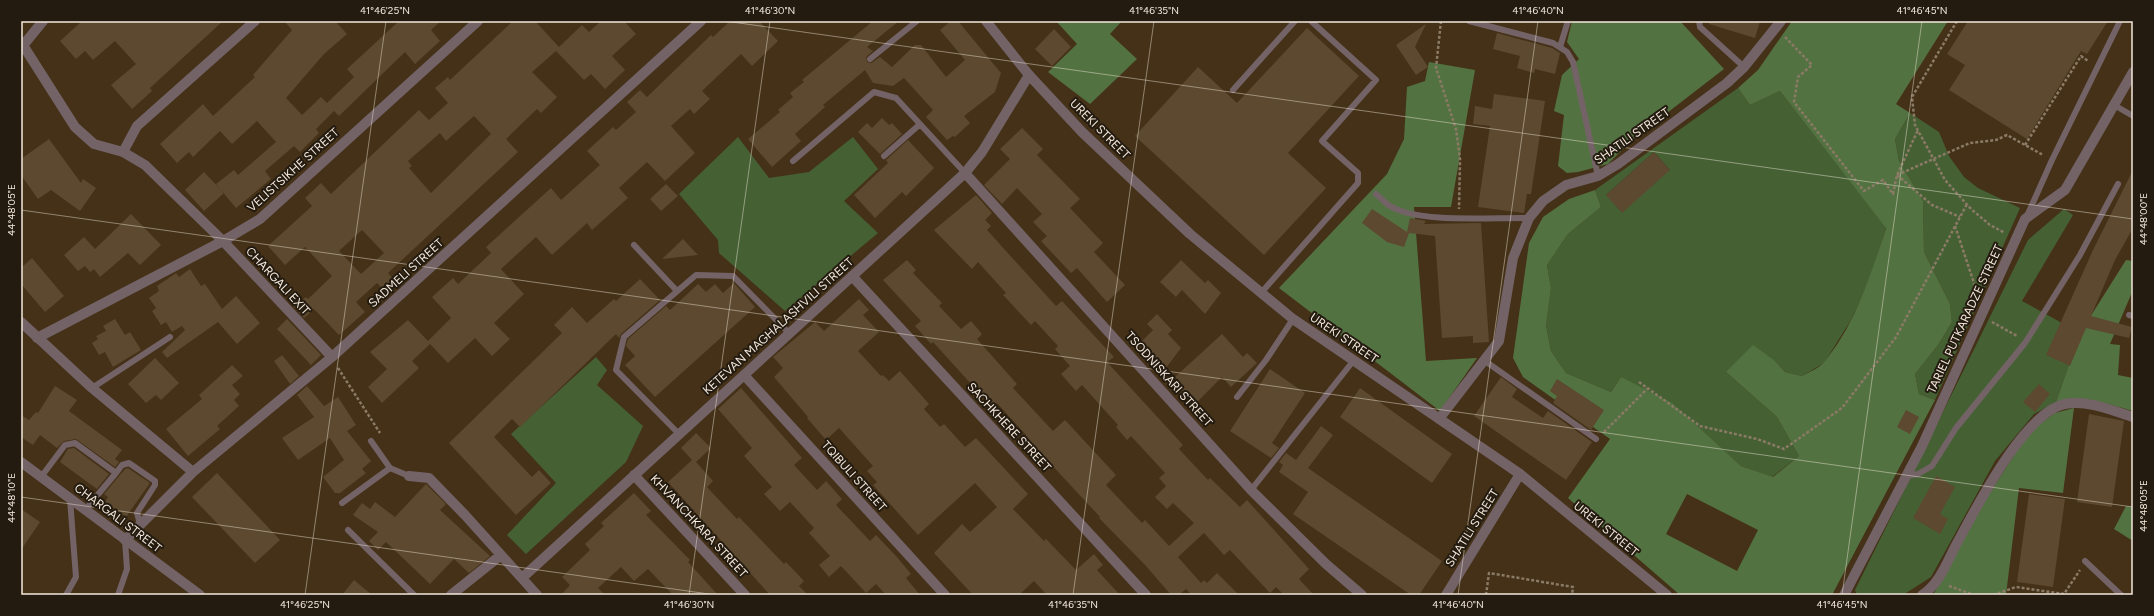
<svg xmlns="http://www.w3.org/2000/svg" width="2154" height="616" viewBox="0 0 2154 616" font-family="Figtree,sans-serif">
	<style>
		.green { fill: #456134; fill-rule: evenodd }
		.forest { fill: #537241; fill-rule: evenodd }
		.building { fill: #5c492f; fill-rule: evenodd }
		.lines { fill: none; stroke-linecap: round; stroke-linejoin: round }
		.path { stroke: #8b7a66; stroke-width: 2.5; stroke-dasharray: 3 2; stroke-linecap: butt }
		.service { stroke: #736366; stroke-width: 6 }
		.minor { stroke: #736366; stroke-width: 10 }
		.tertiary { stroke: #736366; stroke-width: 10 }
		.ticks { fill: none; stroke: #f5e9db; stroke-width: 1; stroke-opacity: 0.45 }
		.labels { text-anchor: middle; stroke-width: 4; stroke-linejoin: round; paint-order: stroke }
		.street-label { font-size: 12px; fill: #f5e9db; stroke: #231b10 }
		.neatline { fill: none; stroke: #f5e9db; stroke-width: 1.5 }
		.ticks-label { font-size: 10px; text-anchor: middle; fill: #f5e9db }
	</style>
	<rect width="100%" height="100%" fill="#443118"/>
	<!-- green -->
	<path class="green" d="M 1738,88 L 1750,105 L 1780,91 L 1886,227 L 1869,283 L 1851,320 L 1824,363 L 1802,376 L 1785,372 L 1775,361 L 1726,372 L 1777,417 L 1799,456 L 1772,477 L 1741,466 L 1713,441 L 1621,377 L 1611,392 L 1566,373 L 1551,351 L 1546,324 L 1551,288 L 1547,265 L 1568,234 L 1601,207 L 1595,190 ZM 1654,152 L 1670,170 L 1606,195 Z
		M 1910,113 L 1939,132 L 1949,156 L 1964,177 L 1978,188 L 2020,208 L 1935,400 L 1919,394 L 1915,374 L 1938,345 L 1952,322 L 1950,304 L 1924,252 L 1923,201 L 1899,161 L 1895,139 Z
		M 738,137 L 769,178 L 809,172 L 853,137 L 878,169 L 844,201 L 878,233 L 785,311 L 719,253 L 718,240 L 679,194 Z
		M 2064,209 L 2073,215 L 2022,301 L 2080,333 L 2056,402 L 2034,414 L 1995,461 L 1931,577 L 1903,595 L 1857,595 L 1855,590 L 2028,240 Z
		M 596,357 L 607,370 L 597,385 L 643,426 L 626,462 L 526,554 L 507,535 L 556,483 L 511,434 Z"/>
	<!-- forest -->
	<path class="forest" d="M 1056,21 L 1122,21 L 1110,34 L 1137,59 L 1090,104 L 1048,72 L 1077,44 Z
		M 1572,21 L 1680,21 L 1724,69 L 1632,140 L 1608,164 L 1578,172 L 1567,173 L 1558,166 L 1564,115 L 1554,111 L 1562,75 L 1579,59 L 1567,42 Z
		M 1792,21 L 1948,21 L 1896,104 L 1910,113 L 1895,139 L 1899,161 L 1923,201 L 1924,252 L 1950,304 L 1952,322 L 1938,345 L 1915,374 L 1919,394 L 1935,400 L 1832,595 L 1680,595 L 1568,498 L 1610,439 L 1523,377 L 1513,358 L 1529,243 L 1543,217 L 1569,199 L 1595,190 L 1601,207 L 1568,234 L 1547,265 L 1551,288 L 1546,325 L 1551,351 L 1566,373 L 1611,392 L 1621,377 L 1672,403 L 1741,466 L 1773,477 L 1799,456 L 1777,417 L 1726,372 L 1753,345 L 1775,361 L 1785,372 L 1802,376 C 1809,372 1820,368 1825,361 C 1856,323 1871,274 1886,228 L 1780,91 L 1750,105 L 1738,88 L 1758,70 ZM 1687,494 L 1758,530 L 1737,571 L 1666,534 Z
		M 1429,62 L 1475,70 L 1451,207 L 1414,207 L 1426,361 L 1477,358 L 1440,411 L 1279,288 L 1387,174 L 1404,139 L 1407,87 L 1425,81 Z
		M 2126,260 L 2133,261 L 2133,290 L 2110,344 L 2120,345 L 2118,375 L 2133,378 L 2133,411 C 2108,404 2082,395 2056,402 L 2080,333 Z
		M 2074,408 L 2063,493 L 2019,488 L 2006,595 L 1929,595 L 1934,593 L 1940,583 L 1982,505 L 2024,440 L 2041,423 L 2055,413 Z
		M 2126,506 L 2133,507 L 2133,541 L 2114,529 Z"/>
	<!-- building -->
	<path class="building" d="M 82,21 L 223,21 L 150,88 L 152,91 L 132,109 L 111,85 L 136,64 L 115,41 L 93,60 L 85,51 L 76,59 L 60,41 Z
		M 284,21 L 335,21 L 347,34 L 324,54 L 286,98 L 302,115 L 321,97 L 327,103 L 354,77 L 347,69 L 399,21 L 441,21 L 431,30 L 440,41 L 415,64 L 405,52 L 339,116 L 334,111 L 316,129 L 319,133 L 300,152 L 294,146 L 265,171 L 271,179 L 236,208 L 216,184 L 234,170 L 238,175 L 276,142 L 257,121 L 232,144 L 220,131 L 193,157 L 189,152 L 177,163 L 160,144 L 203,104 L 213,116 L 255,77 L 253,75 L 292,30 Z
		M 513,21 L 535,21 L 559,47 L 582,25 L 589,32 L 601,21 L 624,21 L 636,34 L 612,56 L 625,70 L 605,89 L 591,74 L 584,80 L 556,51 L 532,72 L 557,97 L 541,113 L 537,109 L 506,139 L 518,152 L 388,273 L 396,282 L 385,292 L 377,283 L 356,302 L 365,312 L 339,335 L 314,309 L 304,318 L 294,307 L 306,297 L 308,299 L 332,276 L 305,247 L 285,265 L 268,246 L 312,206 L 305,198 L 321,183 L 331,194 L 419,110 L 429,120 L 448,103 L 435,88 L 448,77 L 450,80 ZM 474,116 L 491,134 L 431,193 L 409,168 L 412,166 L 408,161 L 440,133 L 446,141 ZM 362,230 L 384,253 L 361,274 L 339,251 Z
		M 730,21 L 759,21 L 778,41 L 752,66 L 741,54 L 702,91 L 710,99 L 694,114 L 690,109 L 671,126 L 695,153 L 665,181 L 647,162 L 619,188 L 628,198 L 592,230 L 587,223 L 552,255 L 536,237 L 501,269 L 524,294 L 494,323 L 510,339 L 492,356 L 475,338 L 448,363 L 430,344 L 412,361 L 419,368 L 382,403 L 368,387 L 387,369 L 370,352 L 408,320 L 428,341 L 451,318 L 432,297 L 453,278 L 458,284 L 491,253 L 486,247 L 551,188 L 561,200 L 600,165 L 587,151 L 613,127 L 616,130 L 636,112 L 627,102 L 640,90 L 647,97 L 711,35 L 713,37 Z
		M 873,21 L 899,21 L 867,47 L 873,51 L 866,57 L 867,62 L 871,63 L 880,57 L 892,67 L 915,45 L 921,45 L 946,77 L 965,60 L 940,30 L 951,21 L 958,21 L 1001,73 L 995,92 L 964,116 L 970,123 L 955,137 L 953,136 L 947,140 L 926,117 L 933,110 L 904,78 L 893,86 L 873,83 L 865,70 L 823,105 L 825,107 L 795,134 L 801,141 L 772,167 L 748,139 L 780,112 L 778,110 L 793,97 L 790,93 L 804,82 L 802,80 Z
		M 1709,21 L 1760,21 L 1755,38 L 1709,24 Z
		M 1968,21 L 2108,21 L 2087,54 L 2081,51 L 2027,139 L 1949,90 L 1965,65 L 1947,54 Z
		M 1426,24 L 1415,47 L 1428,67 L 1416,75 L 1396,45 Z
		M 1307,28 L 1359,76 L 1288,153 L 1326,188 L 1264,255 L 1135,136 L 1198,67 L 1237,103 Z
		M 1054,29 L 1071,47 L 1052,66 L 1035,49 Z
		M 1497,33 L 1552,48 L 1560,53 L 1555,74 L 1535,69 L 1534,73 L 1517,68 L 1520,56 L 1493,49 Z
		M 1494,94 L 1545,101 L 1531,194 L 1527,194 L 1524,213 L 1478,207 L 1490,126 L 1473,124 L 1475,106 L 1492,109 Z
		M 882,118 L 889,125 L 892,123 L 902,134 L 880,154 L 858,132 L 867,123 L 872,128 Z
		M 1022,128 L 1043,149 L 1037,155 L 1080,199 L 1070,208 L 1103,243 L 1094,252 L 1125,285 L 1107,302 L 1077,268 L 1071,273 L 1041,241 L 1047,236 L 1033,222 L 1042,214 L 1017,188 L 1002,204 L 984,185 L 1010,159 L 1000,149 Z
		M 49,139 L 81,183 L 83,179 L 96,188 L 80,211 L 51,190 L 38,199 L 21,175 L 21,159 Z
		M 908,140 L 934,168 L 906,196 L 902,192 L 875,218 L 854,195 L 888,163 L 886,160 Z
		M 1654,152 L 1670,170 L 1622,213 L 1606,195 Z
		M 2133,170 L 2133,228 L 2115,260 L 2091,316 L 2132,327 L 2129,338 L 2086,328 L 2070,366 L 2046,355 L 2093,250 Z
		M 204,172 L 224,193 L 204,211 L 185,190 Z
		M 666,184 L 678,196 L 661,211 L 650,199 Z
		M 976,195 L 992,213 L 985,220 L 991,226 L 987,230 L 1056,306 L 1062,301 L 1114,357 L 1107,362 L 1183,445 L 1179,449 L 1208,480 L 1210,478 L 1240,507 L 1247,500 L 1309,569 L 1299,579 L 1314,595 L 1284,595 L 1276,587 L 1270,593 L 1230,550 L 1224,555 L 1204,533 L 1178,557 L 1201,583 L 1204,580 L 1207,583 L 1217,573 L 1239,595 L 1189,595 L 1191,594 L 1186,589 L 1179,595 L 1171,595 L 1146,566 L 1099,518 L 1100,517 L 1034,446 L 1029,450 L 1021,440 L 1026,435 L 997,403 L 992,407 L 933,342 L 931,344 L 915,326 L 921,321 L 883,280 L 907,260 L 916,270 L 913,273 L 942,303 L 939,306 L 961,329 L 971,321 L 982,334 L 977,339 L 1017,384 L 1013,388 L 1053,431 L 1065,420 L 1116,475 L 1106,485 L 1142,523 L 1145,520 L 1169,546 L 1194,523 L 1173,503 L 1167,509 L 1155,497 L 1166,486 L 1159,478 L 1165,473 L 1131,436 L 1127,440 L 1116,427 L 1118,425 L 1082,385 L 1076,391 L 1061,374 L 1070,366 L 1055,349 L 1058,346 L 1035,321 L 1031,325 L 1003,295 L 1006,293 L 978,262 L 972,269 L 934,230 Z
		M 1372,209 L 1407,232 L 1410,218 L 1426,221 L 1424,224 L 1481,223 L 1489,342 L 1473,343 L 1473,336 L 1442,338 L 1435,236 L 1409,233 L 1404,247 L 1387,242 L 1362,223 Z
		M 131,214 L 161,245 L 140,265 L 128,253 L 100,277 L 94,269 L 90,272 L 85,266 L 78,271 L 64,255 L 84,237 L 95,249 Z
		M 683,239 L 698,255 L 662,259 Z
		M 32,258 L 64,296 L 45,312 L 21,284 L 21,268 Z
		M 1181,260 L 1205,283 L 1208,280 L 1221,293 L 1205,314 L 1182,290 L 1176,297 L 1160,282 Z
		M 190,269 L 201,286 L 205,284 L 222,309 L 236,296 L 260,323 L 237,344 L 218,322 L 167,358 L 162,352 L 185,330 L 182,326 L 172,332 L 166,322 L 161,325 L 152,311 L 156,308 L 149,298 L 159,291 L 157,286 L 176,273 L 179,277 Z
		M 640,279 L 660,300 L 621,334 L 619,338 L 616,334 L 520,427 L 512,419 L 494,437 L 532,477 L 539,470 L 551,483 L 516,515 L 449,443 L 562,333 L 554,325 L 572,307 L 587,323 L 614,299 L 616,301 Z
		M 734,283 L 755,307 L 655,397 L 625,365 L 635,356 L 626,346 L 628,339 L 666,306 L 670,310 L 698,284 L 706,292 L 715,284 L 723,293 Z
		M 859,299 L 869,310 L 863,315 L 879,332 L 858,351 L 881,376 L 883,375 L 889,381 L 900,371 L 929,404 L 924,409 L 940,427 L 944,424 L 965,447 L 976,438 L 1028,494 L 1013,509 L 1044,541 L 1046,539 L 1076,570 L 1094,554 L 1103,565 L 1097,570 L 1120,595 L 1047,595 L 1034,581 L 1019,595 L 973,595 L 934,553 L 962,524 L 970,532 L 997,507 L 975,483 L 918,535 L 873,485 L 877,482 L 867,471 L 873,466 L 839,428 L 826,440 L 807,418 L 808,417 L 774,377 L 783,368 L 773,357 L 815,322 L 824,331 Z
		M 1157,314 L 1172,330 L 1168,334 L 1181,348 L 1166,368 L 1141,342 L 1153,330 L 1147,324 Z
		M 115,319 L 125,335 L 130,332 L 141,350 L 113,367 L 105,352 L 99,355 L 92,343 L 98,339 L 96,336 L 106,331 L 103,326 Z
		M 287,319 L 321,355 L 311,365 L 277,329 Z
		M 1222,334 L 1243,357 L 1247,353 L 1257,363 L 1231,387 L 1222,377 L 1194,405 L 1179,388 L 1182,384 L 1175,377 Z
		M 282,355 L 299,376 L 290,384 L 274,361 Z
		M 155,358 L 179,383 L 161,400 L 156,395 L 146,403 L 128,384 Z
		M 232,365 L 243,376 L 232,385 L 240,394 L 234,400 L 239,406 L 217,426 L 220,429 L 188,456 L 166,429 L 202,399 L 199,395 Z
		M 1270,369 L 1305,393 L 1272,443 L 1279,448 L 1271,458 L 1230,431 Z
		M 1501,377 L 1517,389 L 1512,397 L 1543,418 L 1548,411 L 1592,442 L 1566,480 L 1474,416 Z
		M 1557,379 L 1604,410 L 1591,430 L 1553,403 L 1557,396 L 1550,391 Z
		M 2039,384 L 2050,394 L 2035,412 L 2023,402 Z
		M 55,386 L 77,400 L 69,411 L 122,450 L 115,459 L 119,462 L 115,467 L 76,439 L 64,441 L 57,448 L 40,435 L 33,445 L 21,437 L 21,415 L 29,420 L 36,412 L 38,413 Z
		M 307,386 L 324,406 L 338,397 L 356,425 L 347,431 L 371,461 L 362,469 L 366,473 L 340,493 L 335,493 L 323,477 L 344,460 L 330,438 L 298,460 L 282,438 L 314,417 L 297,395 Z
		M 741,388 L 802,458 L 794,465 L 817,490 L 826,481 L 842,499 L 836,505 L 870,541 L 876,535 L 897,557 L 911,574 L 906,578 L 920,595 L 886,595 L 876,584 L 866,593 L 841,566 L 829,577 L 819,565 L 830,556 L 809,533 L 814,528 L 790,502 L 780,511 L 764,494 L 772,487 L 744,456 L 752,448 L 718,409 Z
		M 1360,388 L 1452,454 L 1432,483 L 1340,417 Z
		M 1906,410 L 1919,417 L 1910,434 L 1897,427 Z
		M 2089,414 L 2124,421 L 2112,507 L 2077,502 Z
		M 1321,426 L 1333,435 L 1308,468 L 1442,561 L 1419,595 L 1411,595 L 1293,514 L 1308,492 L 1279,472 L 1283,465 L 1279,462 L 1286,453 L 1296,460 Z
		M 696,433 L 711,448 L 696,462 L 713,481 L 707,487 L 737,519 L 739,517 L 784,564 L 786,562 L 804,581 L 799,586 L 808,595 L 770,595 L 668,482 L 692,460 L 681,448 Z
		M 74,448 L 109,474 L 97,489 L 60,462 L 68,449 Z
		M 128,468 L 150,483 L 126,517 L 105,502 L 108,497 L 104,494 L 125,469 Z
		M 217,473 L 280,540 L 255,563 L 192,497 Z
		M 1936,476 L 1955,487 L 1940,514 L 1948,519 L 1940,534 L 1913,518 Z
		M 426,484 L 446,504 L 440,510 L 490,556 L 469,573 L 454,559 L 430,584 L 386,542 L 378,550 L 369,541 L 378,532 L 353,515 L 362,503 L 370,509 L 375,502 L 395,517 Z
		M 634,493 L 651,511 L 646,515 L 690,560 L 688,562 L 718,595 L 673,595 L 648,569 L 634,581 L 621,567 L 598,588 L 605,595 L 561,595 L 570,585 L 562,577 L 590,550 L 585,544 L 604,526 L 601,523 Z
		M 2029,494 L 2065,499 L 2053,587 L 2017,582 Z
		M 21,509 L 40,522 L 21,550 Z
		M 354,580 L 372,595 L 342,595 Z"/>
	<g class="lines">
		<!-- path -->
		<path class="path" d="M 1441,21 L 1436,68 L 1456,129 L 1460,159 L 1459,209
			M 1957,21 L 1912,97 L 1915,125 L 1945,180 L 1971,209 L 1990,225 L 2005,233
			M 1785,37 L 1812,65 L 1798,77 L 1794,102 L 1864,191 L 1883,180 L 1893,194 L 1897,175 L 1918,130
			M 2025,145 L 2081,56 L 2088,61
			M 1897,175 L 1970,143 L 1996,140 L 2007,135 L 2043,155
			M 1897,175 L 1932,205 L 1960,217
			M 1955,226 L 1977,292
			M 1992,322 L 2017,336
			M 338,368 L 380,433
			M 1639,382 L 1700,426 L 1757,439 L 1784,449 L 1842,408 L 1896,337 L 1967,204
			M 1604,432 L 1647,389
			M 1949,586 L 1974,595
			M 1486,595 L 1489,573 L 1573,587 L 1572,595
			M 1993,595 L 2016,587 L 2064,594 L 2080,570"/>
		<!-- service -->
		<path class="service" d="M 1469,21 L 1553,43 L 1567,52 L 1573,62 L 1598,176
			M 1699,21 L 1700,27 L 1744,67
			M 1560,47 L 1568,21
			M 870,59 L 917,21
			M 1233,90 L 1295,21
			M 2114,105 L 2133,116
			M 884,156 L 919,125
			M 793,161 L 874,92 L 896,98 L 965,173
			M 1376,194 C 1381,198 1385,203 1390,206 C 1420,224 1493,217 1529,218
			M 2027,216 L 2052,160 L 2120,21
			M 634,245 L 677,291
			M 1261,293 L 1358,183 L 1358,173 L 1322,141 L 1376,80 L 1311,21
			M 2129,315 L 2133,316
			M 1485,361 L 1596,439
			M 92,388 L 170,337
			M 1237,397 L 1266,360 L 1293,319
			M 679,434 L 616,370 L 624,337 L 696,275 L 733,276 L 789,333
			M 371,441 L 390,468
			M 116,473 L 122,465 L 129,463 L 155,481 L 155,485 L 137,513 L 140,524
			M 1907,476 L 1918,474 L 1932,466 L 1956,428 L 2025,343 L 2080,255 L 2118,184
			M 41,477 L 65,445 L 75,443 L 116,473 L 85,510
			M 1251,490 L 1354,360
			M 342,503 L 390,468 L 409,476
			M 348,530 L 414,595
			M 2085,561 L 2121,595
			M 66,595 L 76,577 L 70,499
			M 118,595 L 127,569 L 125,540"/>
		<!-- minor -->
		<path class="minor" d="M 21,42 L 75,127 L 94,144 L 123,152 L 145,165 L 223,241 L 332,357
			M 21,48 L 43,21
			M 123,152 L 137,126 L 255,21
			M 965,173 L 1251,490 L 1326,564 L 1362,595
			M 852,276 L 1146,595
			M 21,322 L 92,388 L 193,472
			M 37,338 L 223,241 L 260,219 L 478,21
			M 744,375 L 945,595
			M 634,475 L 745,595
			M 409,476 L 429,478 L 465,515 L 537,595
			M 125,540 L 193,472 L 332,357 L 701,21
			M 522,578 L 965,173 L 982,152 L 1029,75
			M 451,595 L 501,555
			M 1446,595 L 1520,474
			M 1844,595 L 1922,446 L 2025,219 L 2065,190 L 2133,72
			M 1922,595 C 1939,585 1947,562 1956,545 C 1975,510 2024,412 2065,404 C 2088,400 2111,410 2133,417"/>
		<!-- tertiary -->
		<path class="tertiary" d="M 986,21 L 1029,75 L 1082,132 L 1190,234 L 1293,319 L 1520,474 L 1667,595
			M 1439,419 L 1499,341 L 1513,258 L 1529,218 L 1543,201 L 1566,185 L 1598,176 L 1618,164 L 1727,83 L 1744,67 L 1781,21
			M 21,462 L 200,595"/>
	</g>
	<!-- ticks -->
	<path class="ticks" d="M 725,21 L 2133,219M 21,210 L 2133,507M 21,497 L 716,595M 305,595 L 386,21M 689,595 L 770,21M 1073,595 L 1154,21M 1458,595 L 1538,21M 1842,595 L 1922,21"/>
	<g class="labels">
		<!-- street labels -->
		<g class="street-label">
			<text transform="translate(1100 129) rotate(45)" y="4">UREKI STREET</text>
			<text transform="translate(1632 136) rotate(-35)" y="4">SHATILI STREET</text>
			<text transform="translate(293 170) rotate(-42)" y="4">VELISTSIKHE STREET</text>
			<text transform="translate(406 273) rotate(-42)" y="4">SADMELI STREET</text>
			<text transform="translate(278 281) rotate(47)" y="4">CHARGALI EXIT</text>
			<text transform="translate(1965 319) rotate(-65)" y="4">TARIEL PUTKARADZE STREET</text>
			<text transform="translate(778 326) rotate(-42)" y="4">KETEVAN MAGHALASHVILI STREET</text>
			<text transform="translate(1344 338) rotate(34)" y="4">UREKI STREET</text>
			<text transform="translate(1169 379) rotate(48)" y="4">TSODNISKARI STREET</text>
			<text transform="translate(1009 427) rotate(47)" y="4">SACHKHERE STREET</text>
			<text transform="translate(854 476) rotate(48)" y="4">TQIBULI STREET</text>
			<text transform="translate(118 518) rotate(37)" y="4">CHARGALI STREET</text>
			<text transform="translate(699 526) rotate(47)" y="4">KHVANCHKARA STREET</text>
			<text transform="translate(1472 528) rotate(-58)" y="4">SHATILI STREET</text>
			<text transform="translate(1606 529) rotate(39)" y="4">UREKI STREET</text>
		</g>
	</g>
	<!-- border -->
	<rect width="2154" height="616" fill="none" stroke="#231b10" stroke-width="44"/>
	<rect x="22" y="22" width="2110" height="572" class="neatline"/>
	<g class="ticks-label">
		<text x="385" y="14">41°46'25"N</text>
		<text x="770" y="14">41°46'30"N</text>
		<text x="1154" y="14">41°46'35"N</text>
		<text x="1538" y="14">41°46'40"N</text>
		<text x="1922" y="14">41°46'45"N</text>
		<text transform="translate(11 210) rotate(-90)" y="4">44°48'05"E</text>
		<text transform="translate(2143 219) rotate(-90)" y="4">44°48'00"E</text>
		<text transform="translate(11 498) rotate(-90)" y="4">44°48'10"E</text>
		<text transform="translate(2143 506) rotate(-90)" y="4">44°48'05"E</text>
		<text x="305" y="608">41°46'25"N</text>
		<text x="689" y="608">41°46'30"N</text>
		<text x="1073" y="608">41°46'35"N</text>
		<text x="1458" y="608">41°46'40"N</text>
		<text x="1842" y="608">41°46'45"N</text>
	</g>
</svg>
